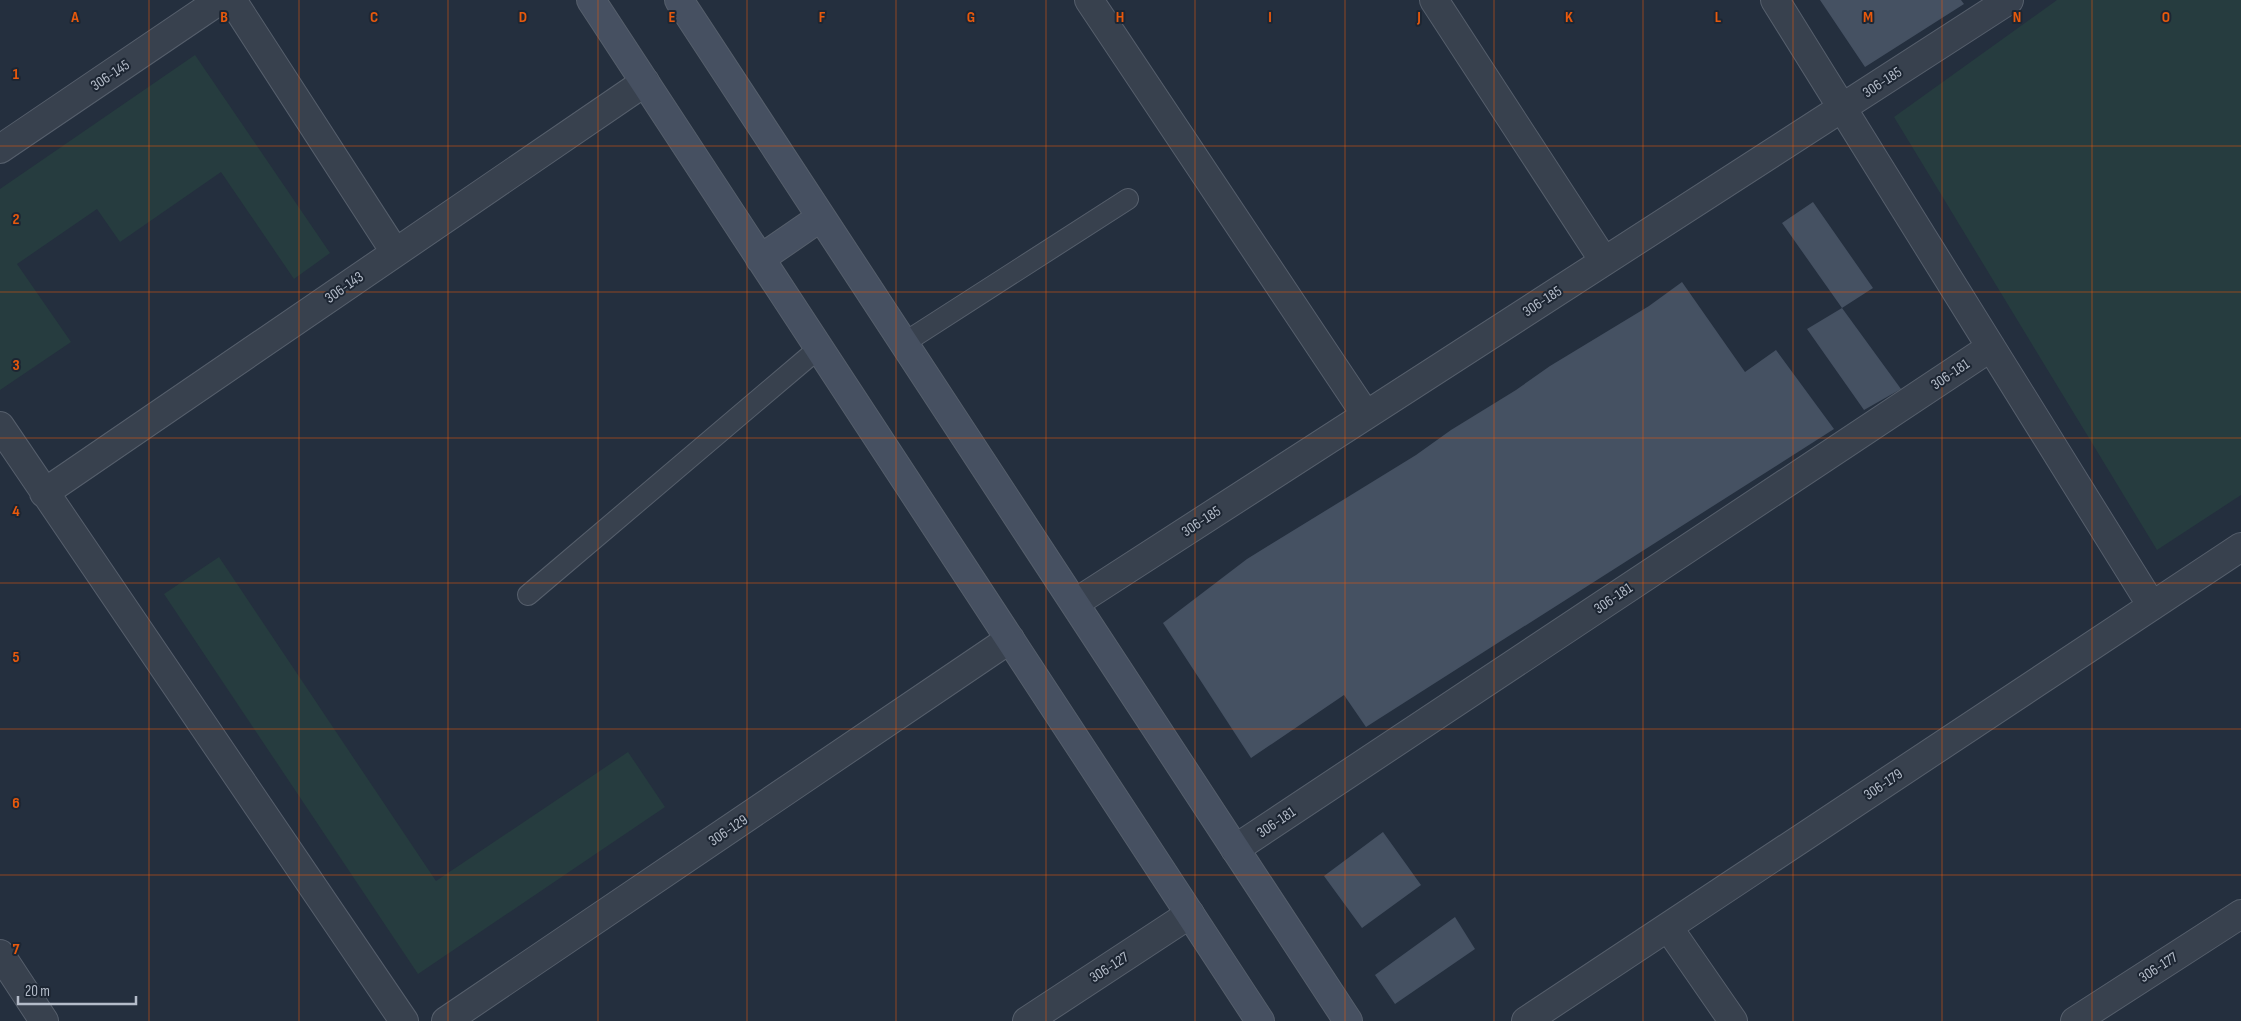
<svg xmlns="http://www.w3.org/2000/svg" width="2241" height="1021" viewBox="0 0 2241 1021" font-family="'Sofia Sans Condensed',sans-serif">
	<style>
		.green { fill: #263c3f }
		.building { fill: #455162 }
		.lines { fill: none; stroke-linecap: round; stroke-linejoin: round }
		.lane-casing { stroke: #565f6c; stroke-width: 22 }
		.street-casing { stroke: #565f6c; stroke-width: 30 }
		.secondary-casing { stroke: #565f6c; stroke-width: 30 }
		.lane { stroke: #38414e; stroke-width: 20 }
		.street { stroke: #38414e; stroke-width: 28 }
		.secondary { stroke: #465061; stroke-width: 28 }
		.grid { fill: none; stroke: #e8590c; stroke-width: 1; stroke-opacity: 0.55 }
		.labels { text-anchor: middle; stroke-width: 4; stroke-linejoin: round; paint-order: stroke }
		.street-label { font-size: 15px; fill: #b4bcc9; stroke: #1d2633 }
		.grid-label { font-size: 16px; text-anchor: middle; font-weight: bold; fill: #e8590c; stroke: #1d2633; stroke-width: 4; stroke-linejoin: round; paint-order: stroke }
	</style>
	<rect width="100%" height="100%" fill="#242f3e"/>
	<!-- green -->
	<path class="green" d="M 2057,0 L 2241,0 L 2241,495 L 2157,550 L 1894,117 Z
		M 195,55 L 330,253 L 294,279 L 221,172 L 120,242 L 97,209 L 17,264 L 71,342 L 0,390 L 0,189 Z
		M 219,557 L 436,881 L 628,752 L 665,807 L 418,974 L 164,594 Z"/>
	<!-- building -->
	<path class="building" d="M 1820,0 L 1961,0 L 1964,4 L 1865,67 Z
		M 1813,202 L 1873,288 L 1842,308 L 1782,223 Z
		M 1682,282 L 1745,372 L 1776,350 L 1834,429 L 1366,727 L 1344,695 L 1251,758 L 1163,623 L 1247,559 L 1416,455 L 1451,430 L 1516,390 L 1550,366 L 1649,306 Z
		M 1842,308 L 1901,389 L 1864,410 L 1807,329 Z
		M 1383,832 L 1421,885 L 1362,928 L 1324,876 Z
		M 1455,917 L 1475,949 L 1395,1004 L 1375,975 Z"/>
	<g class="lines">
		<!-- lane casing -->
		<g class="lane-casing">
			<path id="lane" d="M 904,343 L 1128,199
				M 528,595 L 819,348"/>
		</g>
		<!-- street casing -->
		<g class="street-casing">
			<path id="street" d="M 232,0 L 395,252
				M 1089,0 L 1366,415
				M 1434,0 L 1604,261
				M 1775,0 L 2152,606
				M 0,149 L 220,0
				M 0,426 L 404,1021
				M 44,493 L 645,82
				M 1075,603 L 2009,0
				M 1235,849 L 1991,347
				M 1668,927 L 1733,1021
				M 0,954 L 44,1021
				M 446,1021 L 1010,639
				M 1027,1021 L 1190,914
				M 1526,1021 L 2241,547
				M 2075,1021 L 2241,914"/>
		</g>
		<!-- secondary casing -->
		<g class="secondary-casing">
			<path id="secondary" d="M 591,0 L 1260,1021
				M 679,0 L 1348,1021
				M 760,259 L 821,217"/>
		</g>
		<!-- lane -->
		<use href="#lane" class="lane"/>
		<!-- street -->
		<use href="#street" class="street"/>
		<!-- secondary -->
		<use href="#secondary" class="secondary"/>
	</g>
	<!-- grid -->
	<path class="grid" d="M 149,0 L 149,1021M 299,0 L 299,1021M 448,0 L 448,1021M 598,0 L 598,1021M 747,0 L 747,1021M 896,0 L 896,1021M 1046,0 L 1046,1021M 1195,0 L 1195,1021M 1345,0 L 1345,1021M 1494,0 L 1494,1021M 1643,0 L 1643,1021M 1793,0 L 1793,1021M 1942,0 L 1942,1021M 2092,0 L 2092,1021M 0,146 L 2241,146M 0,292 L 2241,292M 0,438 L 2241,438M 0,583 L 2241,583M 0,729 L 2241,729M 0,875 L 2241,875"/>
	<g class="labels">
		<!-- street labels -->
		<g class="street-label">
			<text transform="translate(110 75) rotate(-34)" y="5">306-145</text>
			<text transform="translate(1882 82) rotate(-33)" y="5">306-185</text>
			<text transform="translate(344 287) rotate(-35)" y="5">306-143</text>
			<text transform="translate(1542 301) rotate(-33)" y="5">306-185</text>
			<text transform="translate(1950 374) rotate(-34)" y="5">306-181</text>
			<text transform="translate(1201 521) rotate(-33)" y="5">306-185</text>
			<text transform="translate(1613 598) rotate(-34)" y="5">306-181</text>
			<text transform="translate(1883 784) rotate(-34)" y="5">306-179</text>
			<text transform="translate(1276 822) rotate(-34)" y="5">306-181</text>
			<text transform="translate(728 830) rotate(-34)" y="5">306-129</text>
			<text transform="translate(1109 967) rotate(-33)" y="5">306-127</text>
			<text transform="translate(2158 967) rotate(-33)" y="5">306-177</text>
		</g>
	</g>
	<g class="grid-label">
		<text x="75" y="22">A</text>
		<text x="224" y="22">B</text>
		<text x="374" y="22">C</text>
		<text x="523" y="22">D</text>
		<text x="672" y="22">E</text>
		<text x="822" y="22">F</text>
		<text x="971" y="22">G</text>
		<text x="1120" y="22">H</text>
		<text x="1270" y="22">I</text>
		<text x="1419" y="22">J</text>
		<text x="1569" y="22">K</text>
		<text x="1718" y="22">L</text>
		<text x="1868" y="22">M</text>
		<text x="2017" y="22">N</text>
		<text x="2166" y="22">O</text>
		<text x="16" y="79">1</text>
		<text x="16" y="224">2</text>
		<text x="16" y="370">3</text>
		<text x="16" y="516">4</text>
		<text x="16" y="662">5</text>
		<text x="16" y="808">6</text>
		<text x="16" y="954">7</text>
	</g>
	<!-- scale -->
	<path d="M18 996v8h118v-8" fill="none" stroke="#b4bcc9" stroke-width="2.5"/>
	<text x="25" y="996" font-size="15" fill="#b4bcc9" stroke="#1d2633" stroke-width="4" paint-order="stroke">20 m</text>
</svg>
